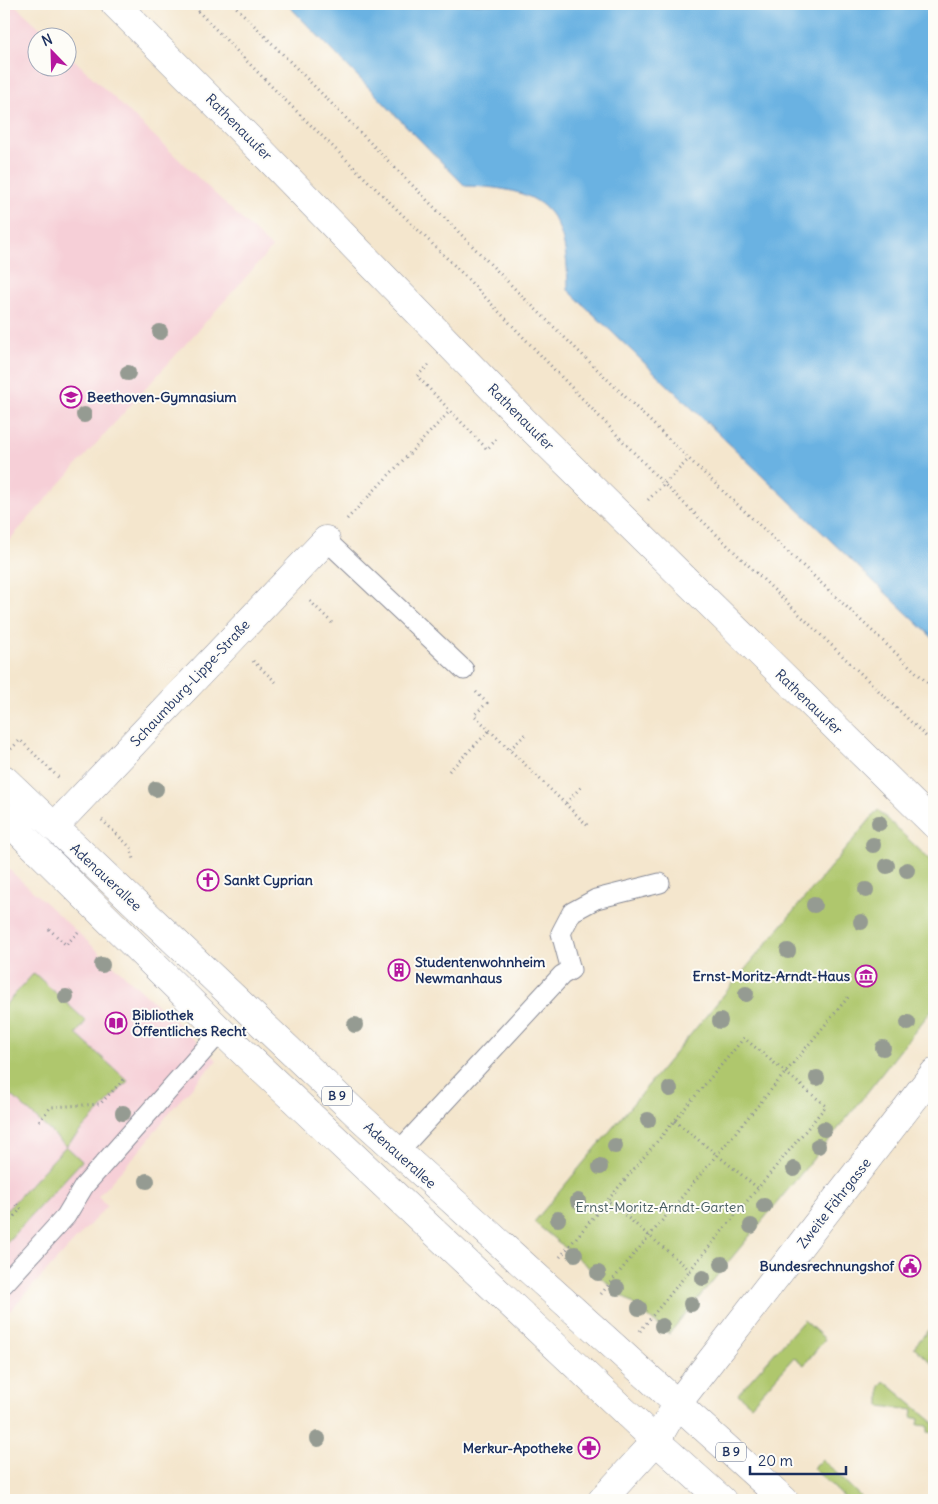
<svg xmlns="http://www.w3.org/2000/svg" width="938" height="1504" viewBox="0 0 938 1504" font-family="Delius,sans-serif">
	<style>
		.built { fill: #f6cfd7 }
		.green { fill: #afc76d; stroke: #657b66 }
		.water { fill: #6bb2e2; stroke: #4370a0 }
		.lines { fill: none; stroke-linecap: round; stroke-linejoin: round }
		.service-casing { stroke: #888a96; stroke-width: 21 }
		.minor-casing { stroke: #888a96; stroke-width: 29 }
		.primary-casing { stroke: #888a96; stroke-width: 29 }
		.path { stroke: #888a96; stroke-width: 3; stroke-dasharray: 1 4; stroke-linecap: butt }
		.service { stroke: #fff; stroke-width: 19 }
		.minor { stroke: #fff; stroke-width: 28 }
		.primary { stroke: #fff; stroke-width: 28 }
		.tree { fill: #959b92 }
		.labels { text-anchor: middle; stroke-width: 4; stroke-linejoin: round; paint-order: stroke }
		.shield { fill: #fdfcf7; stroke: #5f6c8c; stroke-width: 1 }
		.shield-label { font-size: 12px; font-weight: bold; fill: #1b2f5e }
		.street-label { font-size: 14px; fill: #1b2f5e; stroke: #fdfcf7 }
		.poi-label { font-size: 14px; font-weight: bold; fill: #1b2f5e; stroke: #fdfcf7; text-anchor: start }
		.park-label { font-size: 14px; fill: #475d62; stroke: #fdfcf7 }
	</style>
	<rect width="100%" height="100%" fill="#fdfcf7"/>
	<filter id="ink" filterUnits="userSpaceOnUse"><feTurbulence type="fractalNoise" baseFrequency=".02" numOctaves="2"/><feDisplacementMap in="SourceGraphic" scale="10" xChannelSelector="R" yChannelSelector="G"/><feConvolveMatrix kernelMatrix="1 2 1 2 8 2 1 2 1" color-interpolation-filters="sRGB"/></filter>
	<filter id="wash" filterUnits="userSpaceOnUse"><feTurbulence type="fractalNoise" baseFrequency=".0096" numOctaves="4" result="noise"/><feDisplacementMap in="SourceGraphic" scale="20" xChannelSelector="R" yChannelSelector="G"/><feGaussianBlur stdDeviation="1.12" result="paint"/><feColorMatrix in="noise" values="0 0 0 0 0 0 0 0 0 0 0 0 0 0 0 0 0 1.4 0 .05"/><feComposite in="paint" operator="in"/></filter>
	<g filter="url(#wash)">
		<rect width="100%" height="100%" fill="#f4e6cd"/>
		<!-- built -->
		<path class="built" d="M 4,4 L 14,4 L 50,37 L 38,38 L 38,68 L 68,68 L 68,54 L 272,248 L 4,546 Z
			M 4,865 L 217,1060 L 173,1108 L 142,1148 L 98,1196 L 107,1206 L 4,1317 Z"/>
		<!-- green -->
		<path class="green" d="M 878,810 L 934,864 L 934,1007 L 851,1113 L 669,1334 L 534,1222 Z
			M 34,973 L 86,1021 L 76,1034 L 128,1081 L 66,1146 L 82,1161 L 4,1245 L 4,1213 L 66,1146 L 4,1088 L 4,1006 Z
			M 804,1320 L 825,1339 L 804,1365 L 794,1357 L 751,1405 L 738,1394 Z
			M 934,1323 L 934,1365 L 914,1347 Z
			M 884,1381 L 934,1423 L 934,1433 L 928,1432 L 928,1426 L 918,1425 L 919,1419 L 912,1417 L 913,1410 L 880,1406 L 880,1386 Z
			M 822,1459 L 864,1500 L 847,1500 L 813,1468 Z"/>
		<!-- water -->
		<path class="water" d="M 287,4 L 934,4 L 934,639 L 568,290 C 567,210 546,188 465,186 Z"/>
	</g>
	<g filter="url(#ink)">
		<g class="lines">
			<!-- service casing -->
			<g class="service-casing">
				<path id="service" d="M 326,540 L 464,670
					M 398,1152 L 562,975 L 571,970 L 561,933 L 572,912 L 596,899 L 660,883
					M 4,1284 L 66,1216 L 84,1186 L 221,1031"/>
			</g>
			<!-- minor casing -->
			<g class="minor-casing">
				<path id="minor" d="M 115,4 L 239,128 L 519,416 L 934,824
					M 54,827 L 326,540
					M 602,1500 L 656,1441 L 678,1403 L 934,1073"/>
			</g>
			<!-- primary casing -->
			<g class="primary-casing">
				<path id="primary" d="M 4,779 L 361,1118 L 784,1500
					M 4,817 L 221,1031 L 656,1441 L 722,1500"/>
			</g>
			<!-- path -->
			<path class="path" d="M 191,4 L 280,95 L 460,271 L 664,484 L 689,459
				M 233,4 L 518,292 L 689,459 L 934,689
				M 429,365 L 417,376 L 487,449 L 498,438
				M 648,500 L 664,484 L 934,744
				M 347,519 L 450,411
				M 310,601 L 334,625
				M 253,661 L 278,684
				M 476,692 L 487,703 L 474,715 L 588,826
				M 11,749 L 20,740 L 60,779
				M 510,749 L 527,733
				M 449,771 L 490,730
				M 566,803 L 583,785
				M 102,820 L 131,848 L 134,859
				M 49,929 L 66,945 L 79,931
				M 39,1121 L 51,1107 L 100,1104 L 125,1078
				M 675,1121 L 759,1189
				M 4,1227 L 21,1209 L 14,1202
				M 560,1257 L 744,1038 L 826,1106 L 690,1270 L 608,1201
				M 601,1294 L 850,995
				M 640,1331 L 690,1270"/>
			<!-- service -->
			<use href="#service" class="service"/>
			<!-- minor -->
			<use href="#minor" class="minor"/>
			<!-- primary -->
			<use href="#primary" class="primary"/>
		</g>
		<!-- trees -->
		<g class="tree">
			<circle cx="160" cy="332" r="8"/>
			<circle cx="128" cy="373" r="8"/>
			<circle cx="84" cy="415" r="8"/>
			<circle cx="156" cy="789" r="8"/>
			<circle cx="879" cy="823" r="8"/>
			<circle cx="873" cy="845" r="8"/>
			<circle cx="887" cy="866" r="8"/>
			<circle cx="907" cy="870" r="8"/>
			<circle cx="866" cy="890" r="8"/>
			<circle cx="814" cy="905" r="8"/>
			<circle cx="861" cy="922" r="8"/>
			<circle cx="788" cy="951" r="8"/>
			<circle cx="102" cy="965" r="8"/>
			<circle cx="746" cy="994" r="8"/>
			<circle cx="66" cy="997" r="8"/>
			<circle cx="720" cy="1021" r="8"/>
			<circle cx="908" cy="1023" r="8"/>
			<circle cx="355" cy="1025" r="8"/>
			<circle cx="883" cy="1048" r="8"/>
			<circle cx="817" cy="1078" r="8"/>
			<circle cx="670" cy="1089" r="8"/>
			<circle cx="123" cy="1113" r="8"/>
			<circle cx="648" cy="1120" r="8"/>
			<circle cx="824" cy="1129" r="8"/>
			<circle cx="615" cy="1146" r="8"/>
			<circle cx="818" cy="1146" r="8"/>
			<circle cx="600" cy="1167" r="8"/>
			<circle cx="794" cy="1169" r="8"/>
			<circle cx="147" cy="1181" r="8"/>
			<circle cx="578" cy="1201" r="8"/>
			<circle cx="764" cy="1206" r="8"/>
			<circle cx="558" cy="1219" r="8"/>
			<circle cx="751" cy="1226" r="8"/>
			<circle cx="575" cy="1254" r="8"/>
			<circle cx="722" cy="1264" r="8"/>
			<circle cx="598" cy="1273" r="8"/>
			<circle cx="703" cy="1278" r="8"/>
			<circle cx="617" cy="1288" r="8"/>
			<circle cx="691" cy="1304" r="8"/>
			<circle cx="639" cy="1308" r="8"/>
			<circle cx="662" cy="1326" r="8"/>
			<circle cx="318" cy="1439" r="8"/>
		</g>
	</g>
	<!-- icons -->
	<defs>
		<g id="school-ring" transform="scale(1.125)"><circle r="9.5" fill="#fdfcf7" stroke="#b5179e" stroke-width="1.5"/><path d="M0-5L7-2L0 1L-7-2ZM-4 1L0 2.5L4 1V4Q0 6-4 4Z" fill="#b5179e"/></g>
		<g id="church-ring" transform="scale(1.125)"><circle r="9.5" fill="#fdfcf7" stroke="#b5179e" stroke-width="1.5"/><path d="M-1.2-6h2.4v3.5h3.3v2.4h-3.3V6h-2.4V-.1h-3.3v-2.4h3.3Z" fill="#b5179e"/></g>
		<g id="building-ring" transform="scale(1.125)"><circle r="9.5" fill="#fdfcf7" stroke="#b5179e" stroke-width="1.5"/><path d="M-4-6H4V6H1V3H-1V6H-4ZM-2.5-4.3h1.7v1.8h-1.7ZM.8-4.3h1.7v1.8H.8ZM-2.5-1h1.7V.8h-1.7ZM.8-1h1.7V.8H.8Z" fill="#b5179e"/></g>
		<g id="museum-ring" transform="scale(1.125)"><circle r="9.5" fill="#fdfcf7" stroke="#b5179e" stroke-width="1.5"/><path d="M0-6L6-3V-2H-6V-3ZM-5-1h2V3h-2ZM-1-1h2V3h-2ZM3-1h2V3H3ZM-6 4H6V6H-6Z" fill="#b5179e"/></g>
		<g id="library-ring" transform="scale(1.125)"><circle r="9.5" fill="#fdfcf7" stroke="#b5179e" stroke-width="1.5"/><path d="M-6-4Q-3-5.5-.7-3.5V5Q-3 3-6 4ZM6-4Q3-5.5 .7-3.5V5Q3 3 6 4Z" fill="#b5179e"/></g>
		<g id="civic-ring" transform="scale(1.125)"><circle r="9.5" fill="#fdfcf7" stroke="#b5179e" stroke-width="1.5"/><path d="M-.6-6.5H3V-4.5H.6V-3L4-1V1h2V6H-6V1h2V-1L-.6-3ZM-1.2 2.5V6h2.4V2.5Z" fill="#b5179e"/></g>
		<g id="pharmacy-ring" transform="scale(1.125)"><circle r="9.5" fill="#fdfcf7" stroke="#b5179e" stroke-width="1.5"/><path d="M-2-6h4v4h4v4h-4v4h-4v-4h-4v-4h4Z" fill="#b5179e"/></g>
	</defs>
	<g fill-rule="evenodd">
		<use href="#school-ring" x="71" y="397"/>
		<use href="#church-ring" x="208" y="880"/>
		<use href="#building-ring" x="399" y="970"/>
		<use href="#museum-ring" x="866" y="976"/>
		<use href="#library-ring" x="116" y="1023"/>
		<use href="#civic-ring" x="910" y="1266"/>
		<use href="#pharmacy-ring" x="589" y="1448"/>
	</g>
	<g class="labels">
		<!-- shield labels -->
		<g class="shield">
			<rect x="322" y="1086.5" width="30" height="19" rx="4"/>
			<rect x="716" y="1442.5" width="30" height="19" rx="4"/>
		</g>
		<g class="shield-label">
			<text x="337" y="1100">B 9</text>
			<text x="731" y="1456">B 9</text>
		</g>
		<!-- street labels -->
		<g class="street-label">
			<text transform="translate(239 127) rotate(45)" y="5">Rathenauufer</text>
			<text transform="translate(521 417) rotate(45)" y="5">Rathenauufer</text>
			<text transform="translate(190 683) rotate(-47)" y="5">Schaumburg-Lippe-Straße</text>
			<text transform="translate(809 702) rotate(44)" y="5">Rathenauufer</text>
			<text transform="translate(106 877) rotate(43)" y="5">Adenauerallee</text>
			<text transform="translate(400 1155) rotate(42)" y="5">Adenauerallee</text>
			<text transform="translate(834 1203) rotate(-52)" y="5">Zweite Fährgasse</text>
		</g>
		<!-- poi labels -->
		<g class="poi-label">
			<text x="87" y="402">Beethoven-Gymnasium</text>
			<text x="224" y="885">Sankt Cyprian</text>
			<text x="415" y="967">Studentenwohnheim<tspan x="415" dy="16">Newmanhaus</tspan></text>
			<text x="850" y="981" text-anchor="end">Ernst-Moritz-Arndt-Haus</text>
			<text x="132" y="1020">Bibliothek<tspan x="132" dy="16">Öffentliches Recht</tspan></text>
			<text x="894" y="1271" text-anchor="end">Bundesrechnungshof</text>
			<text x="573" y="1453" text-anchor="end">Merkur-Apotheke</text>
		</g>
		<!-- park labels -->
		<g class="park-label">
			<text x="660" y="1212">Ernst-Moritz-Arndt-Garten</text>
		</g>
	</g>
	<!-- margin -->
	<rect width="938" height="1504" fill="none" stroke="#fdfcf7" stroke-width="20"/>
	<!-- north arrow -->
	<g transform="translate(52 52) rotate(337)"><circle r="24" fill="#fdfcf7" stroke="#a3aaba"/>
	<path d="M0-4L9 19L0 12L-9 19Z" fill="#b5179e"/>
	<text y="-8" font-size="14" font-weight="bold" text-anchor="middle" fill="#1b2f5e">N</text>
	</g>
	<!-- scale -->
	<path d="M750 1466v8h96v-8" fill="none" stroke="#1b2f5e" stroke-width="2.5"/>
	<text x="758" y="1466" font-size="15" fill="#1b2f5e" stroke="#fdfcf7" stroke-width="4" paint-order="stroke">20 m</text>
</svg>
